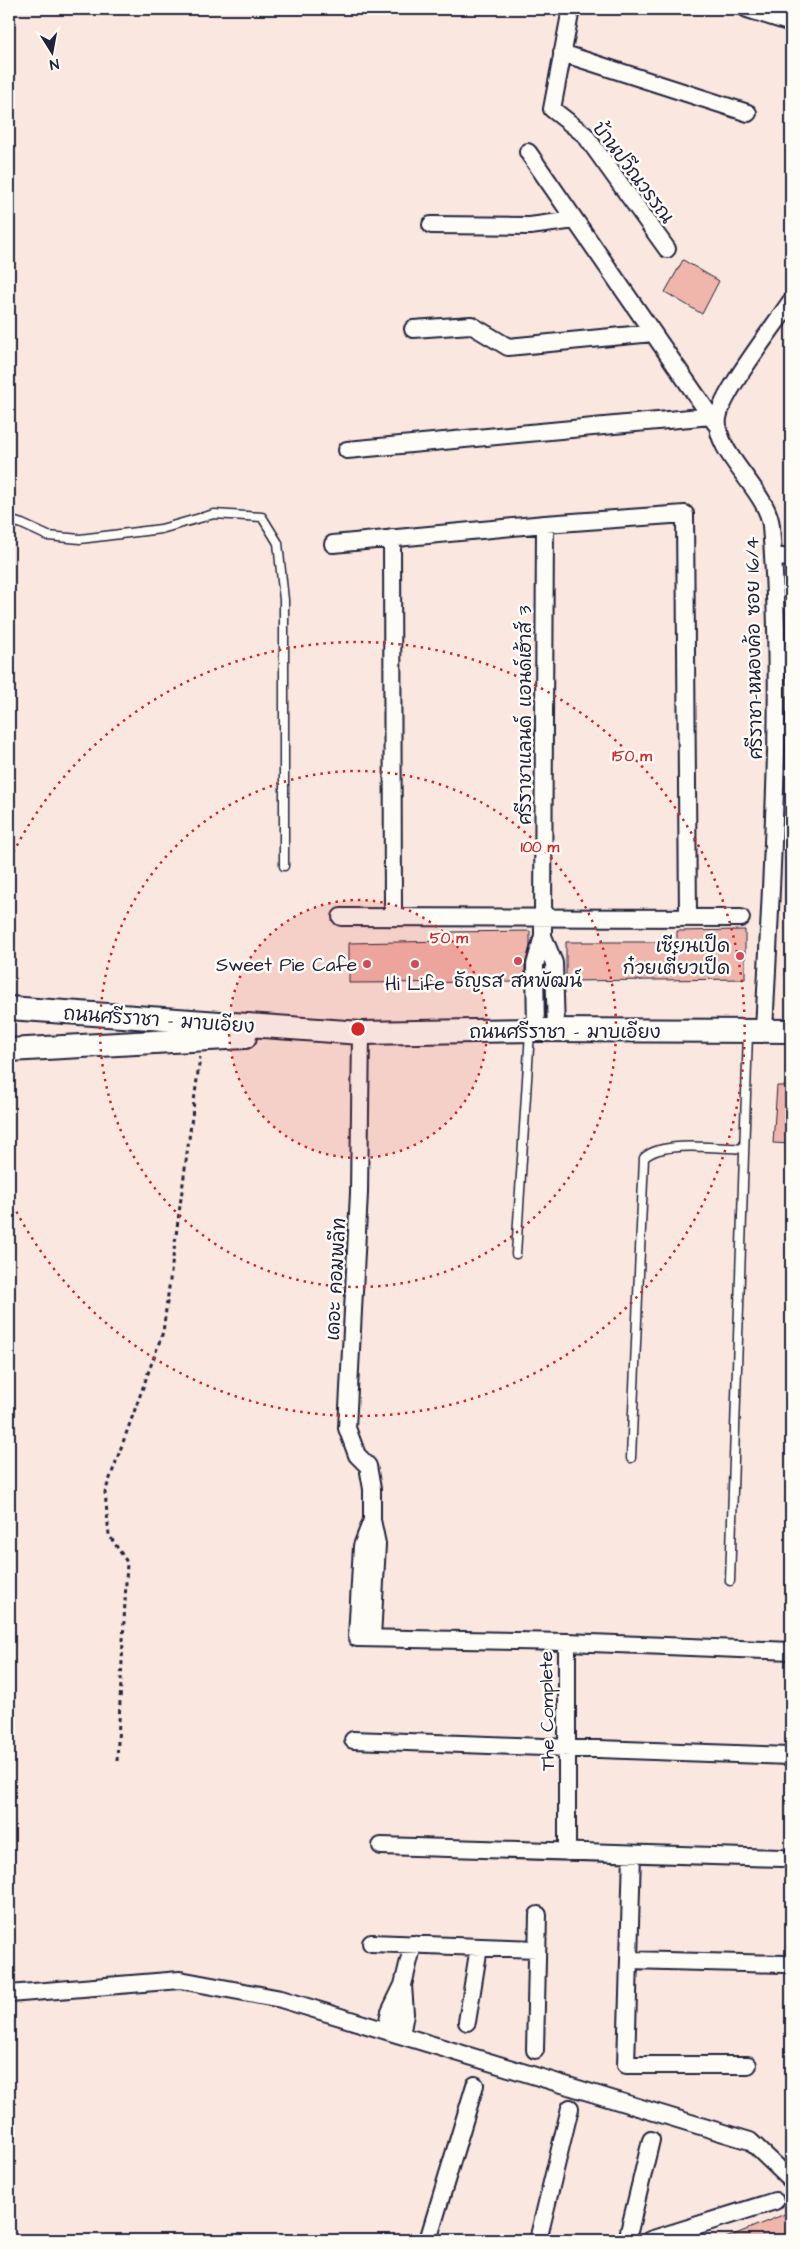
<svg xmlns="http://www.w3.org/2000/svg" width="800" height="2249" viewBox="0 0 800 2249" font-family="'Architects Daughter','Playpen Sans Thai',sans-serif">
	<style>
		.building { fill: #f0b6ac; stroke: #22223b }
		.lines { fill: none; stroke-linecap: round; stroke-linejoin: round }
		.service-casing { stroke: #22223b; stroke-width: 11 }
		.minor-casing { stroke: #22223b; stroke-width: 20 }
		.secondary-casing { stroke: #22223b; stroke-width: 26 }
		.path { stroke: #22223b; stroke-width: 3; stroke-dasharray: 4 4; stroke-linecap: butt }
		.service { stroke: #fdfcf7; stroke-width: 8 }
		.minor { stroke: #fdfcf7; stroke-width: 16 }
		.secondary { stroke: #fdfcf7; stroke-width: 22 }
		.ring { fill: none; stroke: #d62828; stroke-width: 2.5; stroke-dasharray: 2.5 5 }
		.poi-dot { fill: #d1495b; stroke: #fdfcf7; stroke-width: 2 }
		.labels { text-anchor: middle; stroke-width: 5; stroke-linejoin: round; paint-order: stroke }
		.street-label { font-size: 19px; fill: #22223b; stroke: #fdfcf7 }
		.poi-label { font-size: 19px; fill: #22223b; stroke: #fdfcf7; text-anchor: end }
		.centre { fill: #d62828; stroke: #fdfcf7; stroke-width: 2.5 }
		.ring-label { font-size: 15px; text-anchor: middle; font-weight: bold; fill: #d62828; stroke: #fdfcf7; stroke-width: 5; stroke-linejoin: round; paint-order: stroke }
	</style>
	<rect width="100%" height="100%" fill="#f9e7e0"/>
	<filter id="ink" filterUnits="userSpaceOnUse"><feTurbulence type="fractalNoise" baseFrequency=".02" numOctaves="2"/><feDisplacementMap in="SourceGraphic" scale="10" xChannelSelector="R" yChannelSelector="G"/><feConvolveMatrix kernelMatrix="1 2 1 2 8 2 1 2 1" color-interpolation-filters="sRGB"/></filter>
	<g filter="url(#ink)">
		<!-- building -->
		<path class="building" d="M 683,260 L 719,281 L 702,314 L 665,292 Z
			M 745,930 L 745,979 L 566,981 L 566,942 L 677,942 L 677,931 Z
			M 530,931 L 530,946 L 525,965 L 525,982 L 349,983 L 349,943 L 447,941 L 447,932 Z
			M 777,1086 L 791,1086 L 791,1144 L 773,1143 Z
			M 785,2214 L 791,2230 L 791,2237 L 785,2240 L 721,2240 Z"/>
		<g class="lines">
			<!-- service casing -->
			<g class="service-casing">
				<path id="service" d="M 9,520 L 22,524 L 48,536 L 80,539 L 161,529 L 214,514 L 262,517 L 278,543 L 284,600 L 284,866
					M 516,1254 L 530,1032
					M 631,1458 L 644,1158 C 661,1140 719,1148 744,1149
					M 730,1581 L 748,1033"/>
			</g>
			<!-- minor casing -->
			<g class="minor-casing">
				<path id="minor" d="M 571,9 L 552,109 L 585,135 L 667,249
					M 747,9 L 791,23
					M 562,53 L 748,113
					M 528,152 L 716,424
					M 431,225 L 530,226 L 575,220
					M 413,329 L 471,325 L 508,347 L 653,333
					M 347,450 L 711,416
					M 392,538 L 393,917
					M 333,544 L 545,524 L 685,514 L 688,918
					M 773,556 L 791,558
					M 341,917 L 741,918
					M 543,936 L 554,963 L 556,1030
					M 536,1030 L 535,965 L 543,936 L 543,918 L 545,524
					M 764,1031 C 772,863 784,694 771,526 C 768,491 713,452 718,418 C 722,393 775,325 791,301
					M 361,1033 L 359,1193 L 347,1428 L 357,1455 L 368,1466 L 372,1489 L 372,1520 L 377,1544 L 372,1638
					M 372,1520 L 362,1546 L 357,1638 L 567,1642 L 791,1651
					M 567,1642 L 567,1852
					M 353,1740 L 789,1756
					M 381,1846 L 782,1858
					M 632,1854 L 626,2065 L 748,2065
					M 371,1943 L 537,1949
					M 629,1960 L 784,1964
					M 9,1994 L 180,1980 L 281,1999 L 750,2141 L 791,2180
					M 467,2022 L 479,1947
					M 386,2030 L 390,2012 L 403,1985 L 413,1944
					M 401,2035 L 405,2014 L 403,1985
					M 535,2050 L 538,1915
					M 428,2240 L 475,2085
					M 538,2240 L 570,2108
					M 627,2240 L 651,2140
					M 650,2240 L 775,2201"/>
			</g>
			<!-- secondary casing -->
			<g class="secondary-casing">
				<path id="secondary" d="M 9,1008 L 361,1033 L 536,1030 L 791,1031
					M 9,1050 L 245,1037"/>
			</g>
			<!-- path -->
			<path class="path" d="M 117,1761 L 127,1562 L 109,1535 L 105,1492 L 163,1332 L 200,1057"/>
			<!-- service -->
			<use href="#service" class="service"/>
			<!-- minor -->
			<use href="#minor" class="minor"/>
			<!-- secondary -->
			<use href="#secondary" class="secondary"/>
		</g>
	</g>
	<!-- distance rings -->
	<circle cx="358" cy="1029" r="129" fill="#d62828" fill-opacity=".12"/>
	<g class="ring">
		<circle cx="358" cy="1029" r="129"/>
		<circle cx="358" cy="1029" r="258"/>
		<path d="M10 859A387 387 0 1 1 10 1199"/>
	</g>
	<!-- markers -->
	<g class="poi-dot">
		<circle cx="740" cy="956" r="5"/>
		<circle cx="518" cy="961" r="5"/>
		<circle cx="367" cy="964" r="5"/>
		<circle cx="415" cy="964" r="5"/>
	</g>
	<g class="labels">
		<!-- street labels -->
		<g class="street-label">
			<text transform="translate(634 172) rotate(53)" y="7">บ้านปวีณวรรณ</text>
			<text transform="translate(753 648) rotate(-91)" y="7">ศรีราชา-หนองค้อ ซอย 16/4</text>
			<text transform="translate(524 715) rotate(-90)" y="7">ศรีราชาแลนด์ แอนด์เฮ้าส์ 3</text>
			<text transform="translate(159 1019) rotate(4)" y="7">ถนนศรีราชา - มาบเอียง</text>
			<text x="565" y="1038">ถนนศรีราชา - มาบเอียง</text>
			<text transform="translate(335 1279) rotate(-87)" y="7">เดอะ คอมพลีท</text>
			<text transform="translate(546 1711) rotate(-91)" y="7">The Complete</text>
		</g>
		<!-- poi labels -->
		<g class="poi-label">
			<text x="730" y="952">เซียนเป็ด<tspan x="730" dy="22">ก๋วยเตี๋ยวเป็ด</tspan></text>
			<text x="357" y="971">Sweet Pie Cafe</text>
			<text x="518" y="987" text-anchor="middle">ธัญรส สหพัฒน์</text>
			<text x="415" y="990" text-anchor="middle">Hi Life</text>
		</g>
	</g>
	<circle cx="358" cy="1029" r="8" class="centre"/>
	<g class="ring-label">
		<text x="632" y="761">150 m</text>
		<text x="540" y="852">100 m</text>
		<text x="449" y="943">50 m</text>
	</g>
	<!-- margin -->
	<rect width="800" height="2249" fill="none" stroke="#fdfcf7" stroke-width="30"/>
	<rect x="15" y="15" width="770" height="2219" fill="none" stroke="#22223b" stroke-width="2" filter="url(#ink)"/>
	<!-- north arrow -->
	<g transform="translate(52 52) rotate(169)" stroke="#fdfcf7" stroke-width="4" paint-order="stroke">
	<path d="M0-4L9 19L0 12L-9 19Z" fill="#22223b"/>
	<text y="-8" font-size="14" font-weight="bold" text-anchor="middle" fill="#22223b">N</text>
	</g>
</svg>
